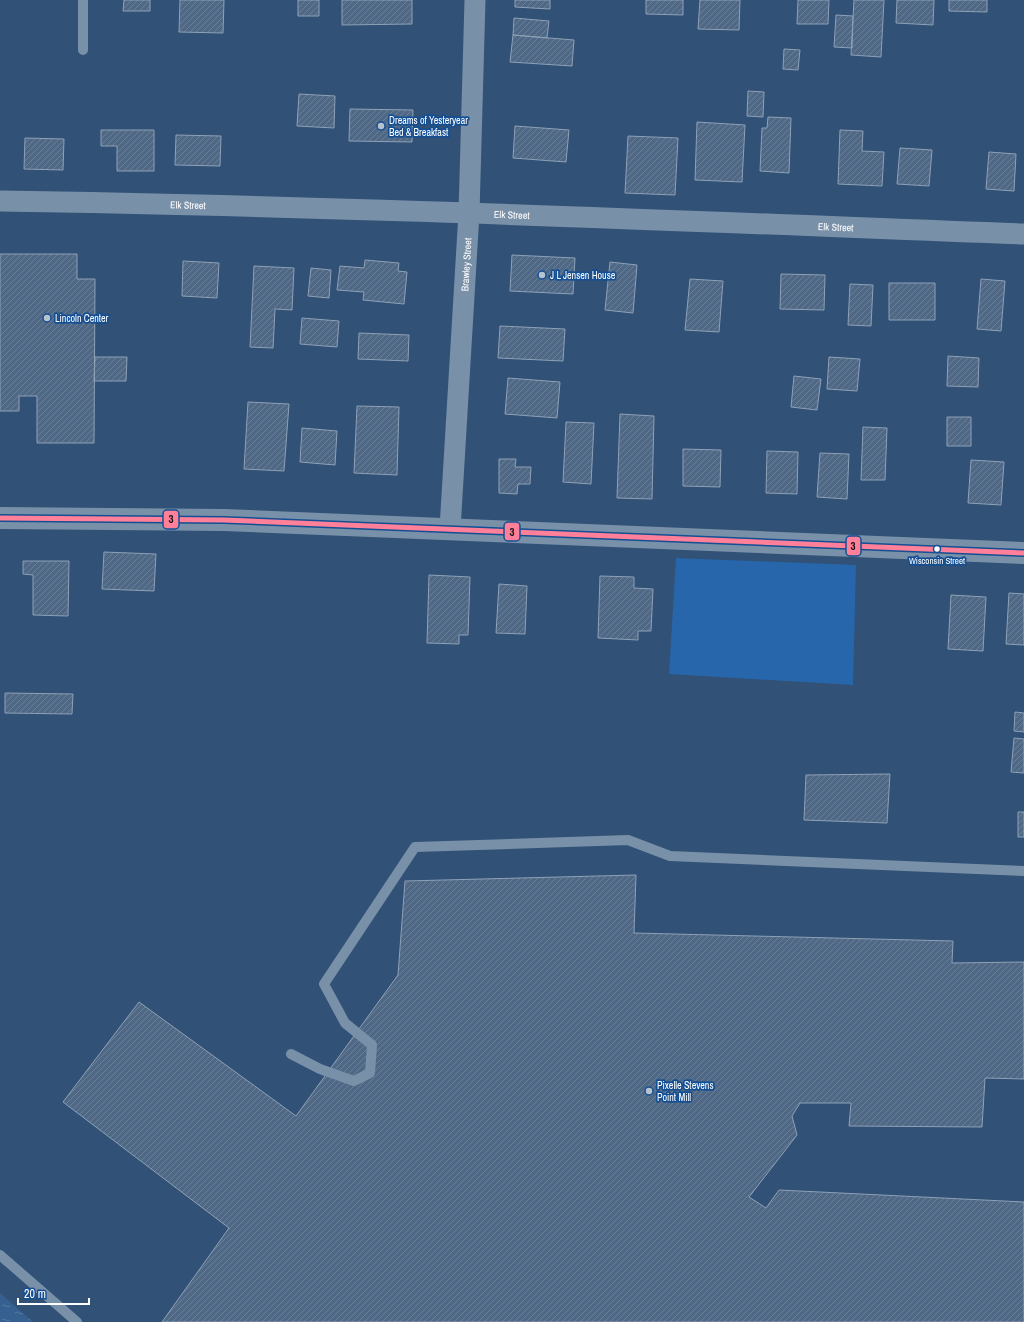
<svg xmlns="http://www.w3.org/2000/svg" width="1024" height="1322" viewBox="0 0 1024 1322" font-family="'Archivo Narrow',sans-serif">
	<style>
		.green { fill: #2766aa }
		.water { fill: url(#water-ripples) }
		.building { fill: url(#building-hatch); stroke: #8ea1b7 }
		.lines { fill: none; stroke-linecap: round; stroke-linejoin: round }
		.service { stroke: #7990a9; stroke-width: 10 }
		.minor { stroke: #7990a9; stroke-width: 21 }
		.tertiary { stroke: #7990a9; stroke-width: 22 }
		.bus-1-casing { stroke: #144f93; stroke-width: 8 }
		.bus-1 { stroke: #ff8098; stroke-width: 5 }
		.poi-dot { fill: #b7c2cf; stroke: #144f93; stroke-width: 1.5 }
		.bus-dot { fill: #fff; stroke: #144f93; stroke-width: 1.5 }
		.labels { text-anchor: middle; stroke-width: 3.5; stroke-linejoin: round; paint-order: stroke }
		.bus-label { font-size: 9px; fill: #fff; stroke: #144f93 }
		.poi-label { font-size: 10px; fill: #fff; stroke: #144f93; text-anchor: start }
		.street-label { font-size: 10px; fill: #fff; stroke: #144f93 }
		.line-badge { stroke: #144f93; stroke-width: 1.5 }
		.pale-badge-label { font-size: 11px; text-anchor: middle; font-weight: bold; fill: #111 }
	</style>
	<defs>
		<pattern id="water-ripples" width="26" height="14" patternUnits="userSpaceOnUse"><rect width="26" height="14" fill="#366090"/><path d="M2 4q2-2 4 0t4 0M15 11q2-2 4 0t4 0" fill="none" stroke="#5478a1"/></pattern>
		<pattern id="building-hatch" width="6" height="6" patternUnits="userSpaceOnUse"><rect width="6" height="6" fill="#4e6885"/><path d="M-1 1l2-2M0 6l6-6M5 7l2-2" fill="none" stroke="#697f97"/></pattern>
	</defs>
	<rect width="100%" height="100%" fill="#315176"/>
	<!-- green -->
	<path class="green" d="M 676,558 L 856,565 L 853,685 L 669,674 Z"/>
	<!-- water -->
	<path class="water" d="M 0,1293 L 33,1322 L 0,1322 Z"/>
	<!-- building -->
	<path class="building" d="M 124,0 L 150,0 L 150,11 L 123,11 Z
		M 180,0 L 224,0 L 223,33 L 179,32 Z
		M 298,0 L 319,0 L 319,16 L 298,16 Z
		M 342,0 L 412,0 L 412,24 L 342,25 Z
		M 515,0 L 550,0 L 550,9 L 515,7 Z
		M 646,0 L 683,0 L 683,15 L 646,14 Z
		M 700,0 L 740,0 L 739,30 L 698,29 Z
		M 798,0 L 829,0 L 828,24 L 797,24 Z
		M 854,0 L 884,0 L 881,57 L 851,55 Z
		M 897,0 L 934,0 L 933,25 L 896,23 Z
		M 949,0 L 987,0 L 987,12 L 949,11 Z
		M 836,15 L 853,16 L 852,48 L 834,47 Z
		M 514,18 L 549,21 L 547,38 L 513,35 Z
		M 513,35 L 574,40 L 572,66 L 510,62 Z
		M 784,49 L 800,50 L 798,70 L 783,69 Z
		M 748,91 L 764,92 L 763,117 L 747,116 Z
		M 299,94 L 335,96 L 334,128 L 297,126 Z
		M 350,109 L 413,110 L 412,142 L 349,141 Z
		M 768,117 L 791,118 L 789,173 L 760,171 L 762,128 L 767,128 Z
		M 697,122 L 745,125 L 742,182 L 695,180 Z
		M 515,126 L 569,130 L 566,162 L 513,158 Z
		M 101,130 L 154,130 L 154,171 L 117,171 L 117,146 L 101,146 Z
		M 840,130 L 863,131 L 862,151 L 884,152 L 882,186 L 838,184 Z
		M 176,135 L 221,136 L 220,166 L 175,165 Z
		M 628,136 L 678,138 L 675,195 L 625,193 Z
		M 25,138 L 64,139 L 63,170 L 24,169 Z
		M 900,148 L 932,150 L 929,186 L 897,184 Z
		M 989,152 L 1016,154 L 1014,191 L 986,189 Z
		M 0,254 L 77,254 L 77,279 L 95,279 L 94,443 L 37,443 L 37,396 L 19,396 L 19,411 L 0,411 Z
		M 512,255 L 575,258 L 573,294 L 510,291 Z
		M 365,260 L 399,263 L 398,271 L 407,272 L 404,304 L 363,300 L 364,292 L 337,290 L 340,266 L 364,268 Z
		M 183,261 L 219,263 L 217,298 L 182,296 Z
		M 610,262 L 637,265 L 633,313 L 605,310 Z
		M 254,266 L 294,268 L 292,310 L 275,309 L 273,348 L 250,347 Z
		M 311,268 L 331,270 L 329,298 L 308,296 Z
		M 781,274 L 825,275 L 824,310 L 780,309 Z
		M 690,279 L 723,281 L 719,332 L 685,330 Z
		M 981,279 L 1005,281 L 1001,331 L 977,329 Z
		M 889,283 L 935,283 L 935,320 L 889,320 Z
		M 850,284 L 873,285 L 871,326 L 848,325 Z
		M 302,318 L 339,321 L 337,347 L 300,344 Z
		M 500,326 L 565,329 L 563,361 L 498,358 Z
		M 359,333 L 409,335 L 408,361 L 358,359 Z
		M 948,356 L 979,358 L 978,387 L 947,386 Z
		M 95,357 L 127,357 L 126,381 L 94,381 Z
		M 829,357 L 860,359 L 857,391 L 827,389 Z
		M 794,376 L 821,379 L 817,410 L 791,407 Z
		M 508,378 L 560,382 L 557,418 L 505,414 Z
		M 248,402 L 289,404 L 284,471 L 244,469 Z
		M 357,406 L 399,407 L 397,475 L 354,473 Z
		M 620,414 L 654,416 L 652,499 L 617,498 Z
		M 947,417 L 971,417 L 971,446 L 947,446 Z
		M 566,422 L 594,423 L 591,484 L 563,482 Z
		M 863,427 L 887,428 L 885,480 L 861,480 Z
		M 302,428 L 337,431 L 335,465 L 300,462 Z
		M 683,449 L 721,450 L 720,487 L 683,486 Z
		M 767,451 L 798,452 L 797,494 L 766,493 Z
		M 820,453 L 849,454 L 847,499 L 817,497 Z
		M 499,459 L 516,459 L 515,467 L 531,467 L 530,484 L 518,484 L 517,494 L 499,493 Z
		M 971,460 L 1004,462 L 1001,505 L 968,503 Z
		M 104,552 L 156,554 L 154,591 L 102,589 Z
		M 23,561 L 69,561 L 68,616 L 33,615 L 33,575 L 23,574 Z
		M 429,575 L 470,577 L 468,635 L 459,635 L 459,644 L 427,643 Z
		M 600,576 L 634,577 L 634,588 L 653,589 L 651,631 L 638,631 L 638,640 L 598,638 Z
		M 499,584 L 527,586 L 525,634 L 496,633 Z
		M 1009,593 L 1024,594 L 1024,645 L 1006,644 Z
		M 951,595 L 986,597 L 983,651 L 948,649 Z
		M 5,693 L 73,694 L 72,714 L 5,713 Z
		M 1015,712 L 1024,713 L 1024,732 L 1014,731 Z
		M 1014,738 L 1024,739 L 1024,773 L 1011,772 Z
		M 890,774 L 887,823 L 804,820 L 806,775 Z
		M 1018,812 L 1024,812 L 1024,837 L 1018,837 Z
		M 636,875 L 634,933 L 953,941 L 952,963 L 1024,962 L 1024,1079 L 985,1078 L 982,1127 L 849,1126 L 851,1103 L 800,1103 L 792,1116 L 797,1135 L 749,1197 L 766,1208 L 779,1190 L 1024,1202 L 1024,1322 L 162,1322 L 229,1228 L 63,1102 L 139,1002 L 296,1116 L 398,975 L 405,881 Z"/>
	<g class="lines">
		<!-- service -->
		<path class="service" d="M 83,50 L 83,0
			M 291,1054 L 320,1069 L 354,1081 L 370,1073 L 372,1045 L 345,1023 L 324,984 L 415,847 L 628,840 L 670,856 L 1024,871
			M 0,1255 L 77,1322"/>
		<!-- minor -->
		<g class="minor">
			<path id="s1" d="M 0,201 C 341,206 683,221 1024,234"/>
			<path id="s2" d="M 450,529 L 469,213 L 475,0"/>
		</g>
		<!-- tertiary -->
		<path class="tertiary" d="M 0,518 L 224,520 L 1024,553"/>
		<!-- bus-1 casing -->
		<g class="bus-1-casing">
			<path id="bus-1" d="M 0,518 L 224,520 L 1024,553"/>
		</g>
		<!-- bus-1 -->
		<use href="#bus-1" class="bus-1"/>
	</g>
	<!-- markers -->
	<g class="poi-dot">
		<circle cx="381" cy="126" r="4"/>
		<circle cx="542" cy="275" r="4"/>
		<circle cx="47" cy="318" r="4"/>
		<circle cx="649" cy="1091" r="4"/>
	</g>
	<circle class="bus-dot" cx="937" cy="549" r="3.5"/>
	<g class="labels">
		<!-- bus labels -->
		<g class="bus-label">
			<text x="937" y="564">Wisconsin Street</text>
		</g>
		<!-- poi labels -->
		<g class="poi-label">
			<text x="389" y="124">Dreams of Yesteryear<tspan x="389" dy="12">Bed &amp; Breakfast</tspan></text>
			<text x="550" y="279">J L Jensen House</text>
			<text x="55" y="322">Lincoln Center</text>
			<text x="657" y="1089">Pixelle Stevens<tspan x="657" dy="12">Point Mill</tspan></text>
		</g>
		<!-- street labels -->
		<g class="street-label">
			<text dy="4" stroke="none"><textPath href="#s1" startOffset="188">Elk Street</textPath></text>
			<text dy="4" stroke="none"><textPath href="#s1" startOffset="512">Elk Street</textPath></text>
			<text dy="4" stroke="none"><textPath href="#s1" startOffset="836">Elk Street</textPath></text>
			<text dy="4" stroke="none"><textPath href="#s2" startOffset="265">Brawley Street</textPath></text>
		</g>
	</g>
	<g class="line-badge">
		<rect x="163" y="510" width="16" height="19" rx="4" fill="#ff8098"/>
		<rect x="504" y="522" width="16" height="19" rx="4" fill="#ff8098"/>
		<rect x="846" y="536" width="15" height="20" rx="4" fill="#ff8098"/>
	</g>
	<g class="pale-badge-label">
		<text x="171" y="523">3</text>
		<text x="512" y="536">3</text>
		<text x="853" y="550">3</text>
	</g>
	<!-- scale -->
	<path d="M18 1298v6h71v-6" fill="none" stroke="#ffffff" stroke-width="2"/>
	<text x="24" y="1298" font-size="12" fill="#ffffff" stroke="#144f93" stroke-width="3" paint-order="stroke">20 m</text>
</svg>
